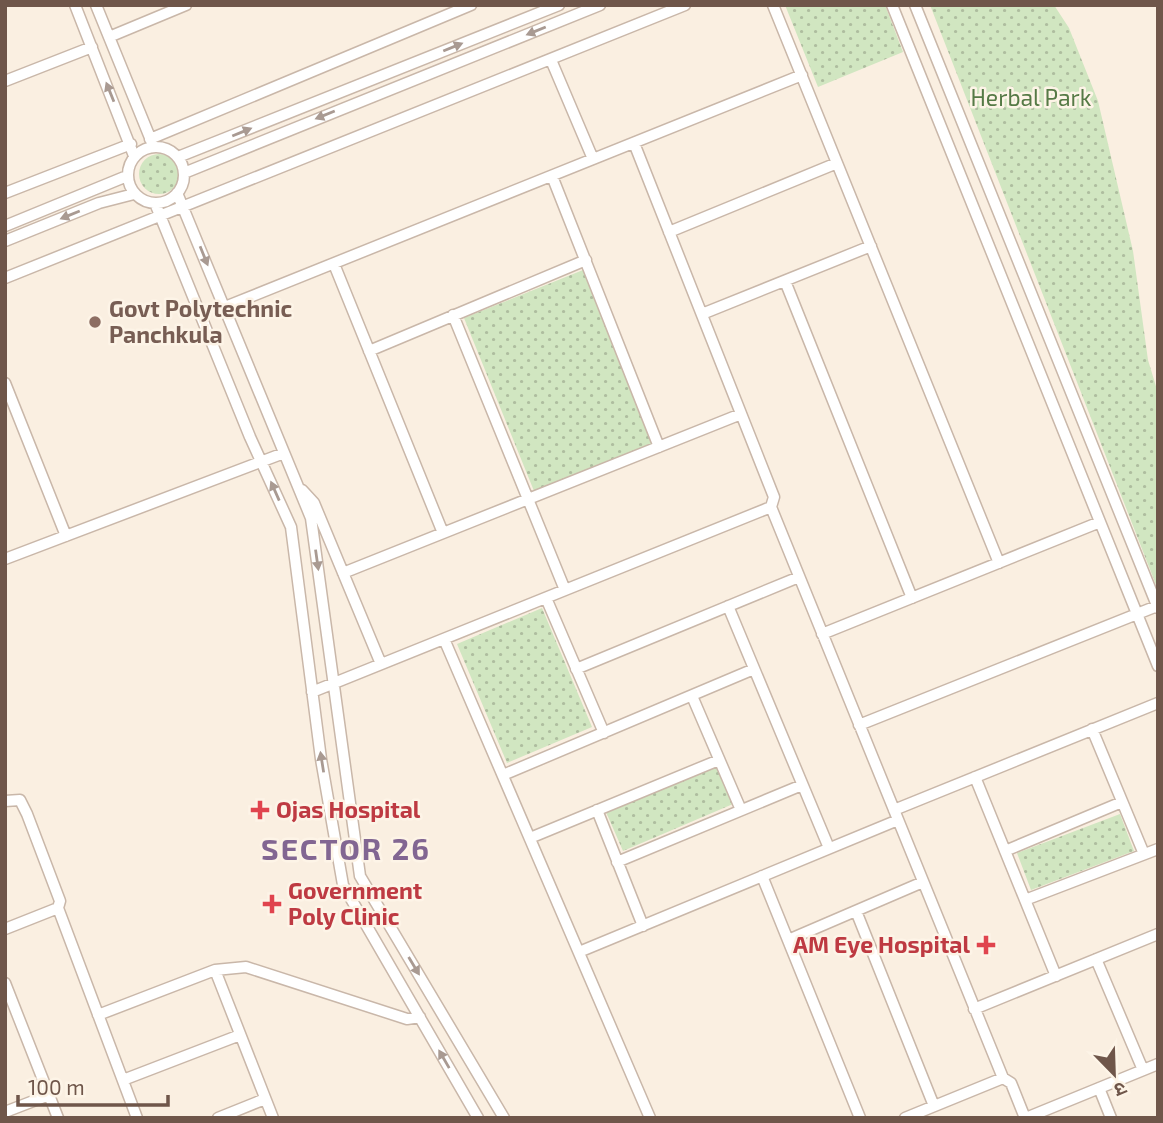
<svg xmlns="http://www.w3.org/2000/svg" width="1163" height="1123" viewBox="0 0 1163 1123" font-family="'Exo 2','Noto Sans Devanagari',sans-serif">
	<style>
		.green { fill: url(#green-dots) }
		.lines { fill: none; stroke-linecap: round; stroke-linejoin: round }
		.minor-casing { stroke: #c9b7a9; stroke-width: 13 }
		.minor { stroke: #fff; stroke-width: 10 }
		.oneway { fill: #a99a92 }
		.education-dot { fill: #8d6e63; stroke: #fdf4e7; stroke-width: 2.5 }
		.health-dot { fill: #e0444e; stroke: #fdf4e7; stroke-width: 2.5 }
		.labels { text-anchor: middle; stroke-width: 5; stroke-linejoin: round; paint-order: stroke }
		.park-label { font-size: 23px; fill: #567a46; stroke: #fdf4e7 }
		.education-label { font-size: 23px; font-weight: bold; fill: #785e54; stroke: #fdf4e7; text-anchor: start }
		.health-label { font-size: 23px; font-weight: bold; fill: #be3a42; stroke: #fdf4e7; text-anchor: start }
		.district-label { font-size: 30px; font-weight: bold; letter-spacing: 2px; fill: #826692; stroke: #fdf4e7 }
	</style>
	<defs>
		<pattern id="green-dots" width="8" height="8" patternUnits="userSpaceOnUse" patternTransform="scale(1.75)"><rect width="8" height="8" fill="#d1e6c1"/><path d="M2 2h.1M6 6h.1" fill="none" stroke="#aebd9f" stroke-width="1.8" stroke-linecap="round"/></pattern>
	</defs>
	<rect width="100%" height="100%" fill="#faefe1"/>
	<!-- green -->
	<path class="green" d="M 785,5 L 885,5 L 903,52 L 818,87 Z
		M 930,5 L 1054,5 L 1069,28 L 1098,101 L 1133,251 L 1148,360 L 1158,393 L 1158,590 Z
		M139 174a20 20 0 1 1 40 0a20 20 0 1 1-40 0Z
		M 583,270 L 652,444 L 534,491 L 464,318 Z
		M 542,608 L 592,727 L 507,763 L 457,644 Z
		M 717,766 L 733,804 L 623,851 L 606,812 Z
		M 1120,814 L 1134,851 L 1031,890 L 1017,853 Z"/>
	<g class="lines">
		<!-- minor casing -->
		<g class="minor-casing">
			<path id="minor" d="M 75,5 L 134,156
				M 96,5 L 153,145
				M 773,5 L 999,563
				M 892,5 L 1158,666
				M 915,5 L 1158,608
				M 109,37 L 186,5
				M 551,60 L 593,159
				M 5,81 L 92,47
				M 150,139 L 471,5
				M 634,143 L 774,497 L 771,507 L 1003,1078 L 1011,1083 L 1025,1118
				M128 175a28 28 0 1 1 56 0a28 28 0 1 1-56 0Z
				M 178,157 L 559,5
				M 184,173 L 600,5
				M 552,176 L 659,447
				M 5,193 L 131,144
				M 177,193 L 311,518 L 360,876 L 504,1118
				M 155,203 L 250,437 L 291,527 L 321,759 L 343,885 L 478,1118
				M 5,226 L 127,176
				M 669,232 L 837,163
				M 5,241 L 99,203 L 134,194
				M 334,264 L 443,533
				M 5,278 L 685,5
				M 785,281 L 912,598
				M 225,307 L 802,75
				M 702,314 L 871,246
				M 453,315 L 565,590
				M 369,351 L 586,260
				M 5,383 L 66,536
				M 302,490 L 314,503 L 381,664
				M 5,559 L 284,453
				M 343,573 L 741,414
				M 546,598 L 604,733
				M 728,606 L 829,848
				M 822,634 L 1100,522
				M 444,639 L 650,1118
				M 576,669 L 799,577
				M 312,692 L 771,507
				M 692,696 L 741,810
				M 859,725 L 1157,606
				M 1092,729 L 1144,854
				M 503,775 L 754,669
				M 975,777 L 1056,976
				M 5,801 L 20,800 L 27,814 L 60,901 L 58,908 L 137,1118
				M 597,810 L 643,926
				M 894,810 L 1158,703
				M 530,838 L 719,760
				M 1005,851 L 1122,802
				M 617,862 L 802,785
				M 762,876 L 860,1118
				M 1025,900 L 1158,849
				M 856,911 L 934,1106
				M 5,929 L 58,908
				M 788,940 L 923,882
				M 579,952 L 898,820
				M 1096,959 L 1143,1070
				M 215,970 L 273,1118
				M 5,983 L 58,1118
				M 974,1009 L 1158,934
				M 98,1015 L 215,970 L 246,967 L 407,1019 L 420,1017
				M 123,1080 L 240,1035
				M 1099,1088 L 1111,1118
				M 5,1112 L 49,1095
				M 218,1118 L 265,1099
				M 905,1118 L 1003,1078
				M 1026,1118 L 1158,1064"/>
		</g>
		<!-- minor -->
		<use href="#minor" class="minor"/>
	</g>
	<!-- one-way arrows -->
	<defs><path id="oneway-solid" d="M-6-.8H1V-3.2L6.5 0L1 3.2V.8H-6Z" transform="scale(1.75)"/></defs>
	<g class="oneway">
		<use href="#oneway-solid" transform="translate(536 31) rotate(158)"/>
		<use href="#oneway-solid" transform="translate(453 47) rotate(-22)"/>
		<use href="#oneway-solid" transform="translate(110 92) rotate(-112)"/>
		<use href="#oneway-solid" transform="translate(325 115) rotate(158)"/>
		<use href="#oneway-solid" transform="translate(242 132) rotate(-22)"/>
		<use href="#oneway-solid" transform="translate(70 215) rotate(158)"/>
		<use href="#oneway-solid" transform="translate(204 256) rotate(68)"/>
		<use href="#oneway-solid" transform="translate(275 491) rotate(-114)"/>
		<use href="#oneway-solid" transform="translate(317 560) rotate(82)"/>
		<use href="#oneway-solid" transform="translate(322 762) rotate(-99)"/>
		<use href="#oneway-solid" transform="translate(414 966) rotate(59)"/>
		<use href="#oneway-solid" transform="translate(444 1059) rotate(-120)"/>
	</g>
	<!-- markers -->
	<circle class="education-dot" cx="95" cy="322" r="7"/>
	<g class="health-dot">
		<path d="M256.5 799.5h7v7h7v7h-7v7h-7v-7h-7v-7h7z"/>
		<path d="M268.5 893.5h7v7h7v7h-7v7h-7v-7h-7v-7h7z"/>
		<path d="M982.5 934.5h7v7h7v7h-7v7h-7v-7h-7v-7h7z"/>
	</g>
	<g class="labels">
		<!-- park labels -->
		<g class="park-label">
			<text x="1031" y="106">Herbal Park</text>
		</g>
		<!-- education labels -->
		<g class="education-label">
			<text x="109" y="317">Govt Polytechnic<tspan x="109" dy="26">Panchkula</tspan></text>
		</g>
		<!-- health labels -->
		<g class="health-label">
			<text x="276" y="818">Ojas Hospital</text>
			<text x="288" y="899">Government<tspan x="288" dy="26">Poly Clinic</tspan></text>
			<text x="970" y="953" text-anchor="end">AM Eye Hospital</text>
		</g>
		<!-- district labels -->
		<g class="district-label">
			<text x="346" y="860">SECTOR 26</text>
		</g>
	</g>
	<!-- border -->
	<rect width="1163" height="1123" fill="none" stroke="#6f564a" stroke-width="14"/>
	<!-- north arrow -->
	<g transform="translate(1114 1074) rotate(157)" stroke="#fdf4e7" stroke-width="5" paint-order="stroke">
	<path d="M0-5L12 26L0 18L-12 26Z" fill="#6f564a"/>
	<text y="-10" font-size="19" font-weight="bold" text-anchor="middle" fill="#6f564a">उ</text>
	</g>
	<!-- scale -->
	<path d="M18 1095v10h150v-10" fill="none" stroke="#6f564a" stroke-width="3.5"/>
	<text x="28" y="1095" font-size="21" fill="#6f564a" stroke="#fdf4e7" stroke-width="5" paint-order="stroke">100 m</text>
</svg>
